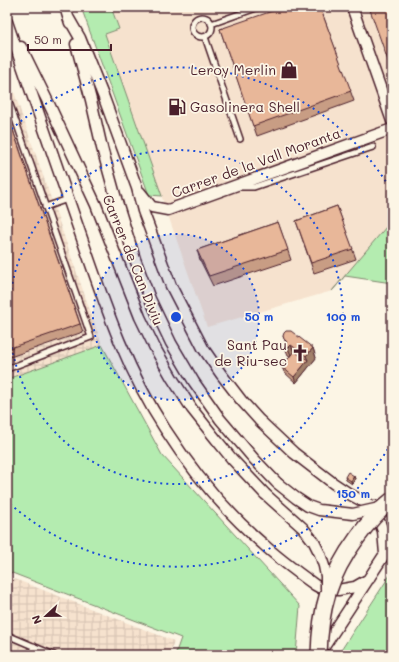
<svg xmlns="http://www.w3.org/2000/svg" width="399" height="662" viewBox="0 0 399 662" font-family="Mali,sans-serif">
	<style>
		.built { fill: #f6e2ce }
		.industrial { fill: url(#industrial-grid) }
		.green { fill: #b4ecb0; stroke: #7f866e }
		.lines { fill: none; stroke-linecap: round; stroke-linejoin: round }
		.lane-casing { stroke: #4a1f2b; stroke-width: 8 }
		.street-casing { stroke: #4a1f2b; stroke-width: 13 }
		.lane { stroke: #fcf5e5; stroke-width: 5 }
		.street { stroke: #fcf5e5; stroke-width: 10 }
		.street-bridge-casing { stroke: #4a1f2b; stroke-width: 13; stroke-linecap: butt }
		.secondary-bridge-casing { stroke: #4a1f2b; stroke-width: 18; stroke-linecap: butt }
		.street-bridge { stroke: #fcf5e5; stroke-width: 10 }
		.secondary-bridge { stroke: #fcf5e5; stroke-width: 15 }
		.wall { fill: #c89d84; stroke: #4a1f2b }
		.shaded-wall { fill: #a2806b; stroke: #4a1f2b }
		.building { fill: #e8b799; stroke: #4a1f2b }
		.ring { fill: none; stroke: #1d4ed8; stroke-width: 2; stroke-dasharray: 2 4 }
		.labels { text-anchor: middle; stroke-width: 3.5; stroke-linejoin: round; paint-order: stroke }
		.poi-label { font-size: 14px; fill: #4a1f2b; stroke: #fcf5e5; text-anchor: end }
		.street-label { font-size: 14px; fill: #4a1f2b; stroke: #fcf5e5 }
		.centre { fill: #1d4ed8; stroke: #fcf5e5; stroke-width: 2 }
		.ring-label { font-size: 12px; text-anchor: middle; font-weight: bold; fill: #1d4ed8; stroke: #fcf5e5; stroke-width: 3.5; stroke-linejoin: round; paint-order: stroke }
	</style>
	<defs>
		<pattern id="industrial-grid" width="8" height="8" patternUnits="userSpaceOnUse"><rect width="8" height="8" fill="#f6e2ce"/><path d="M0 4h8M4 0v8" fill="none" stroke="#d4c1b1"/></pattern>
	</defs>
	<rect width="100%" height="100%" fill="#fcf5e5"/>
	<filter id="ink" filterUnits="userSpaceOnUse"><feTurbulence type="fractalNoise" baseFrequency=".025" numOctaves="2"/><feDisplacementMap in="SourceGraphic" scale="8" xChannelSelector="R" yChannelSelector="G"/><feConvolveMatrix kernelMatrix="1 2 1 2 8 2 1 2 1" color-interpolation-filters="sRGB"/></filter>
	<g filter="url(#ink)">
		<!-- built -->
		<path class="built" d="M 112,7 L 392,7 L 392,222 L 332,291 L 207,327 L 105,34 L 119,29 Z"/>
		<!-- industrial -->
		<path class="industrial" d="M 7,72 L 102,345 L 7,379 Z
			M 7,576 L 174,641 L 169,655 L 7,655 Z"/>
		<!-- green -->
		<path class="green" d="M 81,7 L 111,7 L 119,29 L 105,34 L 162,196 L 149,195 Z
			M 392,220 L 392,283 L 345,276 L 332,291 Z
			M 102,345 L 162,455 L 300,606 L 296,655 L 175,655 L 181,638 L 7,571 L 7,379 Z
			M 392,572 L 392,655 L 338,655 Z"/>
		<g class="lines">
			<!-- lane casing -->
			<g class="lane-casing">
				<path id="lane" d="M192 27a10 10 0 1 1 20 0a10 10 0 1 1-20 0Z
					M 211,24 L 259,7
					M 205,37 L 240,139
					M 7,96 L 91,337 L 7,369
					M 241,187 L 254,187 L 373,147
					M 45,207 L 68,199
					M 7,635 L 54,655
					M 31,655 L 34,646"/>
			</g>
			<!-- street casing -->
			<g class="street-casing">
				<path id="street" d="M 65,7 L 70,23
					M 352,7 L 392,121
					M 68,17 L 80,38 L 104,98 L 137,188 L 143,211 L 171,286 L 203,348 L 221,374 L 241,400 L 259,420 L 294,453 L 333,483 L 351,495 L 372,506 L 384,506
					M 7,22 C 31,91 55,161 79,230 C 103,299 125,368 165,429 C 192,471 225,511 263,544 C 279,559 297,572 315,585 L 324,590 L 338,590 L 355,587 L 369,579
					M 76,44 L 91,100 L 102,148 L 117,202 L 135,259 L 150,299 L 171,343 L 194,382 L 220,419 L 254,459 L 277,483
					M 21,47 L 49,104 L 96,205 L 140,317 L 155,348 L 172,378 L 192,409 L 211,433 L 232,459 L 265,494
					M 140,192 L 152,207 L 168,210 L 392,129
					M 374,509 L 377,515 L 383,531 L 385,554
					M 320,653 L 392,543"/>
			</g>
			<!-- lane -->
			<use href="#lane" class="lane"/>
			<!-- street -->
			<use href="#street" class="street"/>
			<!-- street-bridge casing -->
			<g class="street-bridge-casing">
				<path id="street-bridge" d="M 277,483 L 296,498 L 308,506 L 319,510 L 353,514 L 384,507
					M 265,494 L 303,528 L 314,542 L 320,554 L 324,566 L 326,576 L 326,589"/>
			</g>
			<!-- secondary-bridge casing -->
			<g class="secondary-bridge-casing">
				<path id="secondary-bridge" d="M 319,655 C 320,609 329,576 357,538 C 367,524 378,511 392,500"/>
			</g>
			<!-- street-bridge -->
			<use href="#street-bridge" class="street-bridge"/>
			<!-- secondary-bridge -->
			<use href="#secondary-bridge" class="secondary-bridge"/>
		</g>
		<!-- wall -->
		<path class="wall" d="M 120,7 L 130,7 L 121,10 Z
			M 320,7 L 354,101 L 257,136 L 220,29 Z
			M 7,113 L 83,332 L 7,358 Z
			M 337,206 L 356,259 L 314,273 L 296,221 Z
			M 278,222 L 291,260 L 213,286 L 200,260 L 197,250 Z
			M 283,336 L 313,348 L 316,358 L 296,383 L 284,372 L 282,367 L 290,356 L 288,355 L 284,345 L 286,343 Z
			M 354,476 L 355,479 L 352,484 L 346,480 L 345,477 Z"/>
		<!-- shaded-wall -->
		<path class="shaded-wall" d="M 291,345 L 295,355 L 292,358 L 288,348 Z
			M 313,348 L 316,358 L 296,383 L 294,377 L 308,360 L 306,356 Z
			M 354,476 L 355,479 L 352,484 L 351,481 Z"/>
		<!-- building -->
		<path class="building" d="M 284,7 L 320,7 L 351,91 L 253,126 L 220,29 Z
			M 369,7 L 392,7 L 392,72 Z
			M 7,113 L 80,324 L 7,349 Z
			M 337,206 L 353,249 L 311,263 L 296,221 Z
			M 278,222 L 288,250 L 209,276 L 197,250 Z
			M 286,331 L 291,331 L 313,348 L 306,356 L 291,345 L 288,348 L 284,345 L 287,342 L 284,339 L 283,336 L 284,333 Z
			M 294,351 L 308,360 L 294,377 L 282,367 Z
			M 348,472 L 354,476 L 351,481 L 345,477 Z"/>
	</g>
	<!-- distance rings -->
	<circle cx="176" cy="317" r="83" fill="#1d4ed8" fill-opacity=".12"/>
	<g class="ring">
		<circle cx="176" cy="317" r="83"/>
		<circle cx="176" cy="317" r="167"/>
		<path d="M391 444A250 250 0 0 1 7 501M7 133A250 250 0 0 1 391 190"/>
	</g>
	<!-- icons -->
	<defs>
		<g id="shop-bare" transform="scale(1.38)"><path d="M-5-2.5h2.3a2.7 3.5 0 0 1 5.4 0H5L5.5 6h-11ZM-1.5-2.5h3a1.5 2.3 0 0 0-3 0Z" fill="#4a1f2b" stroke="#fcf5e5" stroke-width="2.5" paint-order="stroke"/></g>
		<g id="fuel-bare" transform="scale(1.38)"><path d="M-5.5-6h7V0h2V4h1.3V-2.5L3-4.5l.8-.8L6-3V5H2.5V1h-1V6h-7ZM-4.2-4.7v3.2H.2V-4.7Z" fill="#4a1f2b" stroke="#fcf5e5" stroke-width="2.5" paint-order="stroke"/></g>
		<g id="church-bare" transform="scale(1.38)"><path d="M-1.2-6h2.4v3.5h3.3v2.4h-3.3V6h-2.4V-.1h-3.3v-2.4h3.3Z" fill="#4a1f2b" stroke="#fcf5e5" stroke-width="2.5" paint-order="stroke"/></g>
	</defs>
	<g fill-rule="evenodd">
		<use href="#shop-bare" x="289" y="70"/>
		<use href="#fuel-bare" x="177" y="107"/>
		<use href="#church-bare" x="300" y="353"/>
	</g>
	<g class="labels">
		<!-- poi labels -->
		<g class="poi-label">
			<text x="276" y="75">Leroy Merlin</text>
			<text x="190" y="112" text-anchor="start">Gasolinera Shell</text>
			<text x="287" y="350">Sant Pau<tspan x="287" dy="16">de Riu-sec</tspan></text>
		</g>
		<!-- street labels -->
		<g class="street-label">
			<text transform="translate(256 163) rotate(-20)" y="5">Carrer de la Vall Moranta</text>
			<text transform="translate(133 260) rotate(68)" y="5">Carrer de Can Diviu</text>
		</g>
	</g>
	<circle cx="176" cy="317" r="6" class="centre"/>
	<g class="ring-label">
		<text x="259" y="321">50 m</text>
		<text x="343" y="321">100 m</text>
		<text x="353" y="498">150 m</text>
	</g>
	<!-- margin -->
	<rect width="399" height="662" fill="none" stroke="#fcf5e5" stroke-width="24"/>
	<rect x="12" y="12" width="375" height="638" fill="none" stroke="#4a1f2b" stroke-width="1.5" filter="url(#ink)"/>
	<!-- north arrow -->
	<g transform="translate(46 616) rotate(248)" stroke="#fcf5e5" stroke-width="3" paint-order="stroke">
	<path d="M0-3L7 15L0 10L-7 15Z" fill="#4a1f2b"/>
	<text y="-6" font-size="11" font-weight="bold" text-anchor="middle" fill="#4a1f2b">N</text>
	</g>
	<!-- scale -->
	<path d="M28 44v6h83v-6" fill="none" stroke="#4a1f2b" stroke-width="2"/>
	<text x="34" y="44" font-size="12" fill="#4a1f2b" stroke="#fcf5e5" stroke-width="3" paint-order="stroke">50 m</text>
</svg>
